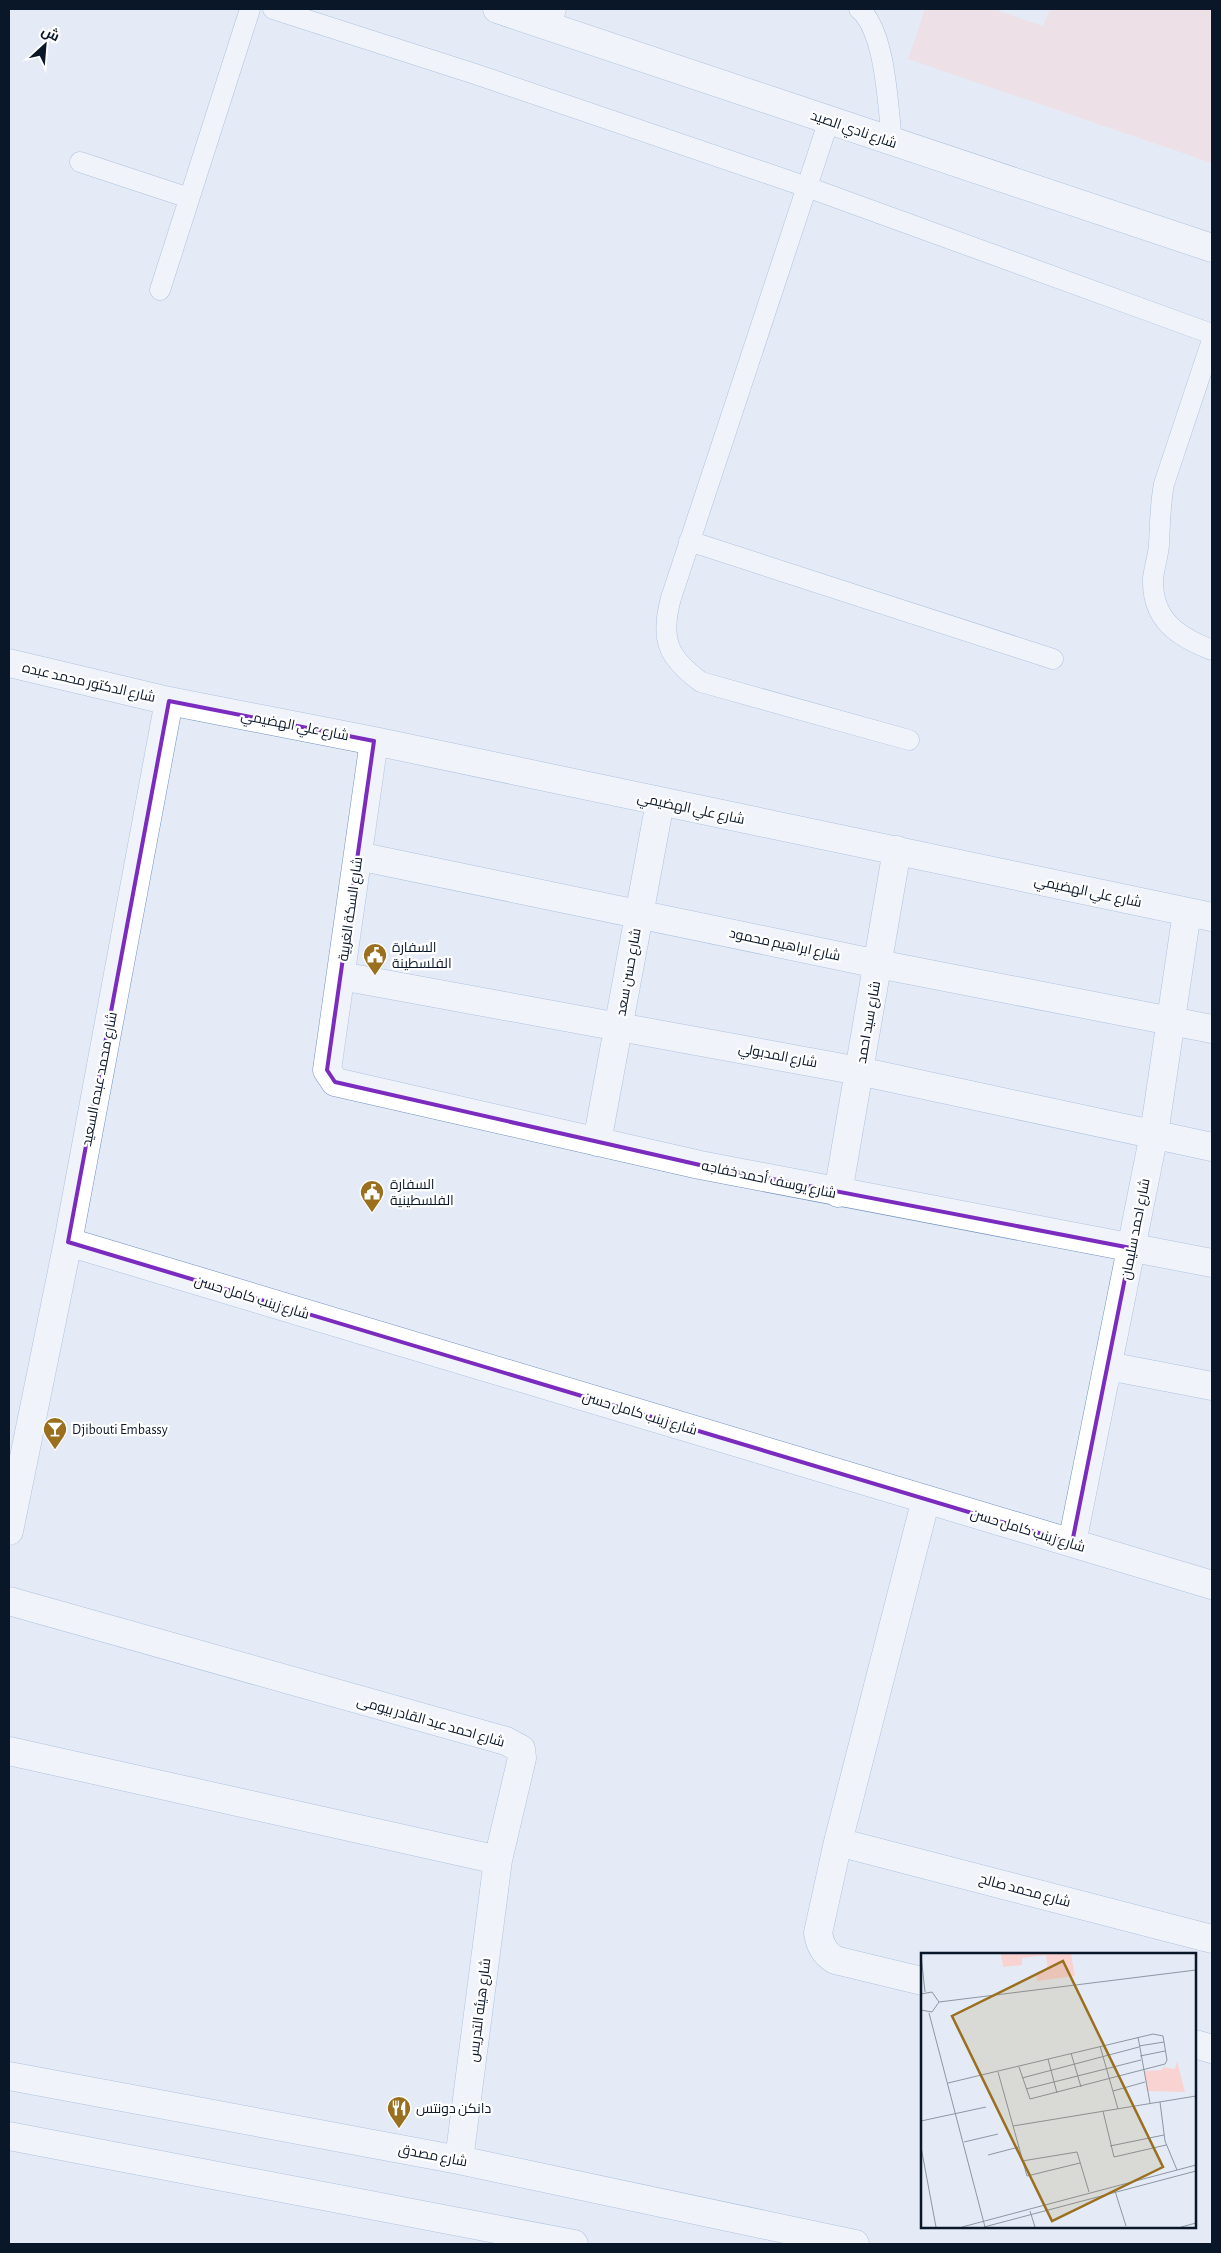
<svg xmlns="http://www.w3.org/2000/svg" width="1221" height="2253" viewBox="0 0 1221 2253" font-family="'Alegreya Sans',Cairo,sans-serif">
	<style>
		.green { fill: #f8d3d2 }
		.lines { fill: none; stroke-linecap: round; stroke-linejoin: round }
		.lane-casing { stroke: #6f90c1; stroke-width: 21 }
		.street-casing { stroke: #6f90c1; stroke-width: 29 }
		.lane { stroke: #fff; stroke-width: 20 }
		.street { stroke: #fff; stroke-width: 28 }
		.marked { fill: none; stroke: #7b2cbf; stroke-width: 4; stroke-linejoin: round }
		.labels { text-anchor: middle; stroke-width: 4.5; stroke-linejoin: round; paint-order: stroke }
		.street-label { font-size: 14px; fill: #0a1729; stroke: #fff }
		.poi-label { font-size: 14px; fill: #0a1729; stroke: #fff; text-anchor: start }
		.inset-road { fill: none; stroke: #8d96a4; stroke-width: 1 }
		.view { fill: #9a6f1e; fill-opacity: 0.15; stroke: #9a6f1e; stroke-width: 2.5 }
		.inset-edge { fill: none; stroke: #0a1729; stroke-width: 2.5 }
	</style>
	<rect width="100%" height="100%" fill="#e4ebf6"/>
	<!-- green -->
	<path class="green" d="M 925,9 L 993,9 L 1043,26 L 1050,9 L 1212,9 L 1212,163 L 908,59 Z"/>
	<g class="lines">
		<!-- lane casing -->
		<g class="lane-casing">
			<path id="lane" d="M 273,9 L 475,74 L 807,187 L 1212,334
				M 859,9 C 886,31 888,108 892,142
				M 551,27 L 556,9
				M 829,120 L 671,598 C 660,639 667,657 701,682 L 909,740
				M 80,162 L 189,198
				M 160,290 L 250,9
				M 1212,340 L 1164,484 C 1160,505 1160,524 1159,545 C 1158,557 1154,568 1153,579 C 1152,620 1178,637 1212,650
				M 689,541 L 1053,659"/>
		</g>
		<!-- street casing -->
		<g class="street-casing">
			<path id="street" d="M 497,9 L 1212,248
				M 9,663 L 169,701 L 374,741 L 1212,917
				M 374,741 L 327,1070 L 335,1082 L 700,1165 L 1212,1263
				M 358,856 L 878,964 L 1212,1029
				M 341,976 L 859,1071 L 1212,1147
				M 597,1142 L 660,802
				M 838,1193 L 897,850
				M 68,1242 L 1212,1585
				M 1108,1366 L 1212,1386
				M 9,1531 L 68,1242 L 169,701
				M 1072,1543 L 1154,1134 L 1187,912
				M 9,1601 L 506,1741 L 521,1749 L 522,1758 L 498,1860 L 459,2160
				M 9,1751 L 498,1860
				M 838,1842 L 1212,1939
				M 922,1981 L 835,1960 C 824,1953 820,1945 818,1933 L 838,1842 L 926,1499
				M 1195,2044 L 1212,2049
				M 9,2076 L 459,2160 L 855,2244
				M 9,2136 L 574,2244"/>
		</g>
		<!-- lane -->
		<use href="#lane" class="lane"/>
		<!-- street -->
		<use href="#street" class="street"/>
	</g>
	<!-- marked area -->
	<path d="M0 0H1221V2253H0ZM 169,701 L 374,741 L 327,1070 L 335,1082 L 700,1165 L 1131,1248 L 1072,1543 L 68,1242 Z" fill="#e4ebf6" fill-opacity=".55" fill-rule="evenodd"/>
	<path class="marked" d="M 169,701 L 374,741 L 327,1070 L 335,1082 L 700,1165 L 1131,1248 L 1072,1543 L 68,1242 Z"/>
	<!-- icons -->
	<defs>
		<g id="civic-pin" transform="scale(1.25)"><path d="M0 17L-7.5 6A9.5 9.5 0 1 1 7.5 6Z" fill="#9a6f1e" stroke="#fff"/><path d="M-.6-6.5H3V-4.5H.6V-3L4-1V1h2V6H-6V1h2V-1L-.6-3ZM-1.2 2.5V6h2.4V2.5Z" fill="#fff"/></g>
		<g id="bar-pin" transform="scale(1.25)"><path d="M0 17L-7.5 6A9.5 9.5 0 1 1 7.5 6Z" fill="#9a6f1e" stroke="#fff"/><path d="M-6-5H6L.8 .8V4.5H3.5V6h-7V4.5H-.8V.8Z" fill="#fff"/></g>
		<g id="restaurant-pin" transform="scale(1.25)"><path d="M0 17L-7.5 6A9.5 9.5 0 1 1 7.5 6Z" fill="#9a6f1e" stroke="#fff"/><path d="M-5-6h1v4h1v-4h1v4h1v-4h1v5L-1.5 .5V6h-2V.5L-5-1ZM5-6V6H3V1.5H1.5Q1.5-4 5-6Z" fill="#fff"/></g>
	</defs>
	<g fill-rule="evenodd">
		<use href="#civic-pin" x="375" y="955"/>
		<use href="#civic-pin" x="372" y="1192"/>
		<use href="#bar-pin" x="55" y="1429"/>
		<use href="#restaurant-pin" x="399" y="2108"/>
	</g>
	<g class="labels">
		<!-- street labels -->
		<g class="street-label">
			<text transform="translate(854 129) rotate(19)" y="5">شارع نادي الصيد</text>
			<text transform="translate(89 682) rotate(13)" y="5">شارع الدكتور محمد عبده</text>
			<text transform="translate(295 725) rotate(11)" y="5">شارع علي الهضيمي</text>
			<text transform="translate(691 808) rotate(12)" y="5">شارع علي الهضيمي</text>
			<text transform="translate(1088 891) rotate(12)" y="5">شارع علي الهضيمي</text>
			<text transform="translate(350 909) rotate(-82)" y="5">شارع السكة الغربية</text>
			<text transform="translate(785 944) rotate(12)" y="5">شارع ابراهيم محمود</text>
			<text transform="translate(628 972) rotate(-80)" y="5">شارع حسن سعد</text>
			<text transform="translate(868 1022) rotate(-80)" y="5">شارع سيد احمد</text>
			<text transform="translate(778 1055) rotate(11)" y="5">شارع المدبولي</text>
			<text transform="translate(99 1079) rotate(-79)" y="5">شارع محمد عبده السعيد</text>
			<text transform="translate(769 1179) rotate(12)" y="5">شارع يوسف أحمد خفاجه</text>
			<text transform="translate(1135 1229) rotate(-79)" y="5">شارع احمد سليمان</text>
			<text transform="translate(252 1297) rotate(17)" y="5">شارع زينب كامل حسن</text>
			<text transform="translate(640 1413) rotate(17)" y="5">شارع زينب كامل حسن</text>
			<text transform="translate(1028 1530) rotate(17)" y="5">شارع زينب كامل حسن</text>
			<text transform="translate(431 1721) rotate(16)" y="5">شارع احمد عبد القادر بيومى</text>
			<text transform="translate(1025 1890) rotate(15)" y="5">شارع محمد صالح</text>
			<text transform="translate(479 2010) rotate(-83)" y="5">شارع هيئه التدريس</text>
			<text transform="translate(433 2155) rotate(11)" y="5">شارع مصدق</text>
		</g>
		<!-- poi labels -->
		<g class="poi-label">
			<text x="392" y="952">السفارة<tspan x="392" dy="16">الفلسطينة</tspan></text>
			<text x="390" y="1189">السفارة<tspan x="390" dy="16">الفلسطينية</tspan></text>
			<text x="72" y="1434">Djibouti Embassy</text>
			<text x="416" y="2113">دانكن دونتس</text>
		</g>
	</g>
	<!-- overview -->
	<g transform="translate(921 1953)">
		<rect width="275" height="275" fill="#e4ebf6"/>
		<path d="M 80,1 L 150,1 L 154,23 L 116,28 L 115,20 L 127,18 L 125,2 L 101,5 L 101,12 L 82,14 ZM 256,108 L 264,139 L 226,138 L 223,118 L 241,117 L 242,114 L 254,116 Z" fill="#f8d3d2"/>
		<path class="inset-road" d="M 0,2 L 4,39M 0,41 L 11,39 L 18,49 L 11,59 L 0,57M 18,49 L 275,17M 8,60 L 64,274M 217,84 L 229,150M 179,93 L 197,156M 218,93 L 243,89M 150,100 L 160,134M 219,103 L 244,98M 127,106 L 136,140M 77,119 L 106,223 L 159,210M 101,125 L 218,94M 27,130 L 232,81 L 242,83 L 246,107 L 244,111 L 109,146 L 98,114M 105,136 L 220,107M 192,138 L 224,129M 239,149 L 244,188 L 256,217M 182,158 L 193,204 L 245,192M 0,168 L 65,154M 92,173 L 275,143M 43,189 L 77,181M 189,193 L 243,182M 0,194 L 15,274M 67,202 L 98,194M 101,208 L 156,199 L 168,239M 194,238 L 205,273M 109,258 L 114,274M 41,274 L 275,212M 63,274 L 275,218M 260,274 L 275,270"/>
		<path class="view" d="M 142,8 L 242,214 L 131,268 L 31,63 Z"/>
		<rect width="275" height="275" class="inset-edge"/>
	</g>
	<!-- border -->
	<rect width="1221" height="2253" fill="none" stroke="#0a1729" stroke-width="20"/>
	<!-- north arrow -->
	<g transform="translate(45 45) rotate(26)" stroke="#ffffff" stroke-width="4" paint-order="stroke">
	<path d="M0-4L9 19L0 12L-9 19Z" fill="#0a1729"/>
	<text y="-8" font-size="14" font-weight="bold" text-anchor="middle" fill="#0a1729">ش</text>
	</g>
</svg>
